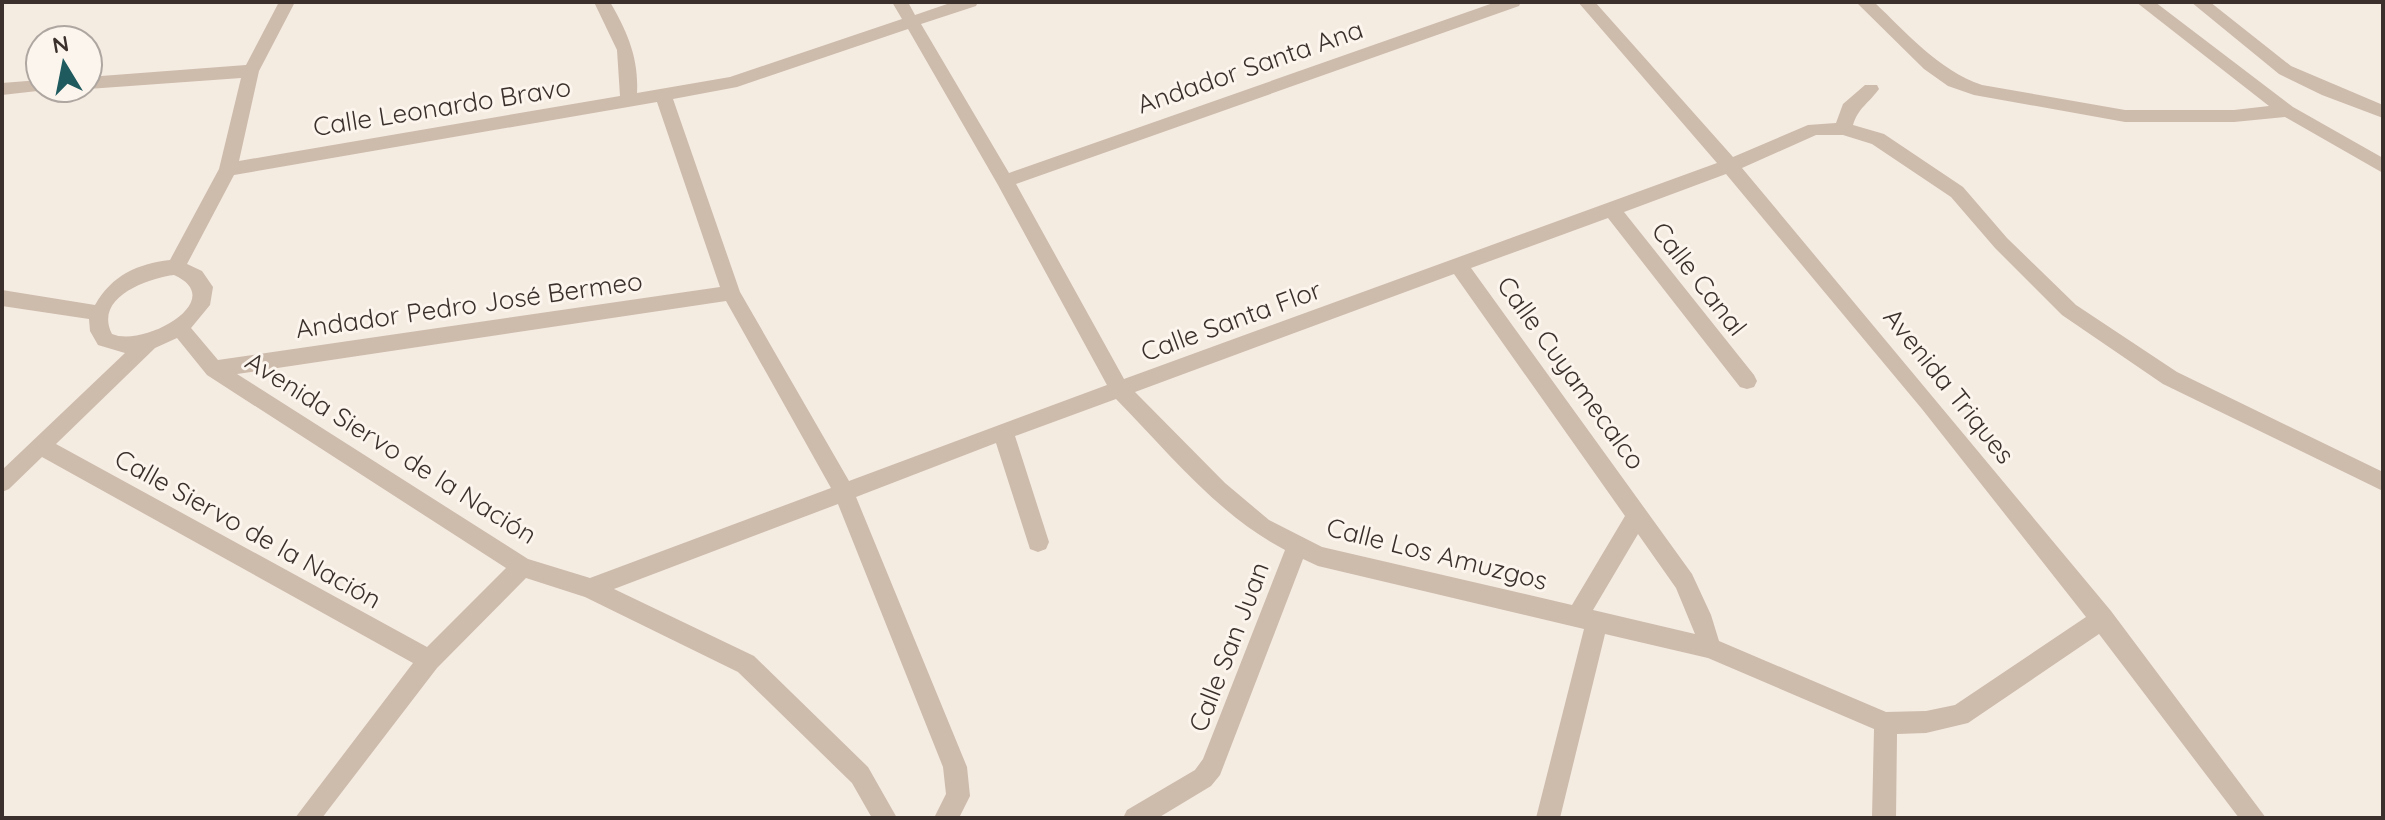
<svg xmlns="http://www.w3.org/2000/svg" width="2385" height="820" viewBox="0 0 2385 820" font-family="Quicksand,sans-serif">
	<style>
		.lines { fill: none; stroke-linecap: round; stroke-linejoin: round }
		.minor { fill: #cdbbac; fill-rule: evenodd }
		.labels { text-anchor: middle; stroke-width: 6; stroke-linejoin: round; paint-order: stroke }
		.street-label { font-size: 26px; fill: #3b302b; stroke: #fbf5ee }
	</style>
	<rect width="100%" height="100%" fill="#f4ebe1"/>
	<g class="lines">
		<!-- minor -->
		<path class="minor" d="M 279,2 L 295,2 L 259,71 L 239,161 L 620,96 L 617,50 L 594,2 L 610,2 C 627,31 639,58 637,93 L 730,77 L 902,19 L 892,2 L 908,2 L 915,15 L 953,2 L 978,2 L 976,6 L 921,24 L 1009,173 L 1496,2 L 1521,2 L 1519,6 L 1016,184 L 1124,379 L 1717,163 L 1578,2 L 1595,2 L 1733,157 L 1808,125 L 1836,123 L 1843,104 L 1865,85 L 1877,85 L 1879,89 C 1869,103 1858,108 1853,125 L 1884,134 L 1963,187 L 2007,238 L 2076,305 L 2177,372 L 2383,472 L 2383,491 L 2163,384 L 2062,315 L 1995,248 L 1951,197 L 1872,144 L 1843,135 L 1816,135 L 1742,168 L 2111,611 L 2266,818 L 2239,818 L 2099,634 L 1968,723 L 1926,733 L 1897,734 L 1896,818 L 1872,818 L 1874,729 L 1708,658 L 1605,634 L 1560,818 L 1536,818 L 1584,629 L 1318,566 L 1303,559 L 1220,775 L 1211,786 L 1158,818 L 1123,818 L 1127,810 L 1195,770 L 1203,759 L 1285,550 C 1218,515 1169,453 1116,399 L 1015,436 L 1049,542 L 1046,549 L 1038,552 L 1030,549 L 996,443 L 856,497 L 967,767 L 970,796 L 959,818 L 934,818 L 946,794 L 943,767 L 838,504 L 614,589 L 754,656 L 868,767 L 897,818 L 872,818 L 852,783 L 738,672 L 585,597 L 526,578 L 437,668 L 322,818 L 295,818 L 413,663 L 42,457 L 9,489 L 2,492 L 2,470 L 125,353 L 98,345 L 90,331 L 89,319 L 2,306 L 2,290 L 95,305 C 112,275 137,264 170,260 L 219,169 L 241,78 L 88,89 L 85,88 L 88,88 L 88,77 L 246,65 ZM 908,29 L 998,185 L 1107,385 L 849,481 L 740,292 L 673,99 L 737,87 ZM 657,102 L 720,287 L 218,360 L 191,328 L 210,305 L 213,287 L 202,271 L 187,264 L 234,175 ZM 1726,174 L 1922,409 L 2086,617 L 1955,705 L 1926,711 L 1886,712 L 1719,641 L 1711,615 L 1692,574 L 1471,268 L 1608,218 L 1740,387 L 1747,389 L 1754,387 L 1757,381 L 1754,375 L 1624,212 ZM 1454,274 L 1625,516 L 1572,605 L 1322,547 L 1269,520 L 1225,483 L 1135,392 ZM 174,275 C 230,300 144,348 112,334 C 93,297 149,278 174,275 ZM 726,301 L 831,488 L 590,578 L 528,559 L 237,374 ZM 177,338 L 207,375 L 506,568 L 427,647 L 56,444 L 155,348 ZM 1638,534 L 1676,588 L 1695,634 L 1593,610 Z
			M 1856,2 L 1874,2 C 1907,33 1938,70 1982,85 L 2125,110 L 2234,110 L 2269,106 L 2136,2 L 2155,2 L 2293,107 L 2383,158 L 2383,173 L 2285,117 L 2234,122 L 2125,122 L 1974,95 L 1948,86 L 1924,69 Z
			M 2191,2 L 2210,2 L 2291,66 L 2383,105 L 2383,118 L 2322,95 L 2279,74 Z
			M 40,80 L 40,88 L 47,88 L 46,90 L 2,95 L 2,83 Z"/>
	</g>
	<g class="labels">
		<!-- street labels -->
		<g class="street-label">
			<text transform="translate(1250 67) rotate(-19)" y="9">Andador Santa Ana</text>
			<text transform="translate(442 107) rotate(-9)" y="9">Calle Leonardo Bravo</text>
			<text transform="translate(1699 279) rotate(52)" y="9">Calle Canal</text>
			<text transform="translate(469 305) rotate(-8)" y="9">Andador Pedro José Bermeo</text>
			<text transform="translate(1231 321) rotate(-20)" y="9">Calle Santa Flor</text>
			<text transform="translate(1571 373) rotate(54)" y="9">Calle Cuyamecalco</text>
			<text transform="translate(1949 386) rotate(51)" y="9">Avenida Triques</text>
			<text transform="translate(391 448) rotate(32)" y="9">Avenida Siervo de la Nación</text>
			<text transform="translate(248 529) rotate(29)" y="9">Calle Siervo de la Nación</text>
			<text transform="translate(1437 554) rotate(14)" y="9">Calle Los Amuzgos</text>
			<text transform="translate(1229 647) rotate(-69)" y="9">Calle San Juan</text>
		</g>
	</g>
	<!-- border -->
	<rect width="2385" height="820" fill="none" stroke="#3b302b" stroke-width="8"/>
	<!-- north arrow -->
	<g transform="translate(64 64) rotate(350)"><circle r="38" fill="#fbf5ee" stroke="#aea6a0" stroke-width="2"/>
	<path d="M0-6L14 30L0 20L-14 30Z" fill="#1f5a5e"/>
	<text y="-12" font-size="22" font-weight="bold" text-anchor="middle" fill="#3b302b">N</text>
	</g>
</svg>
